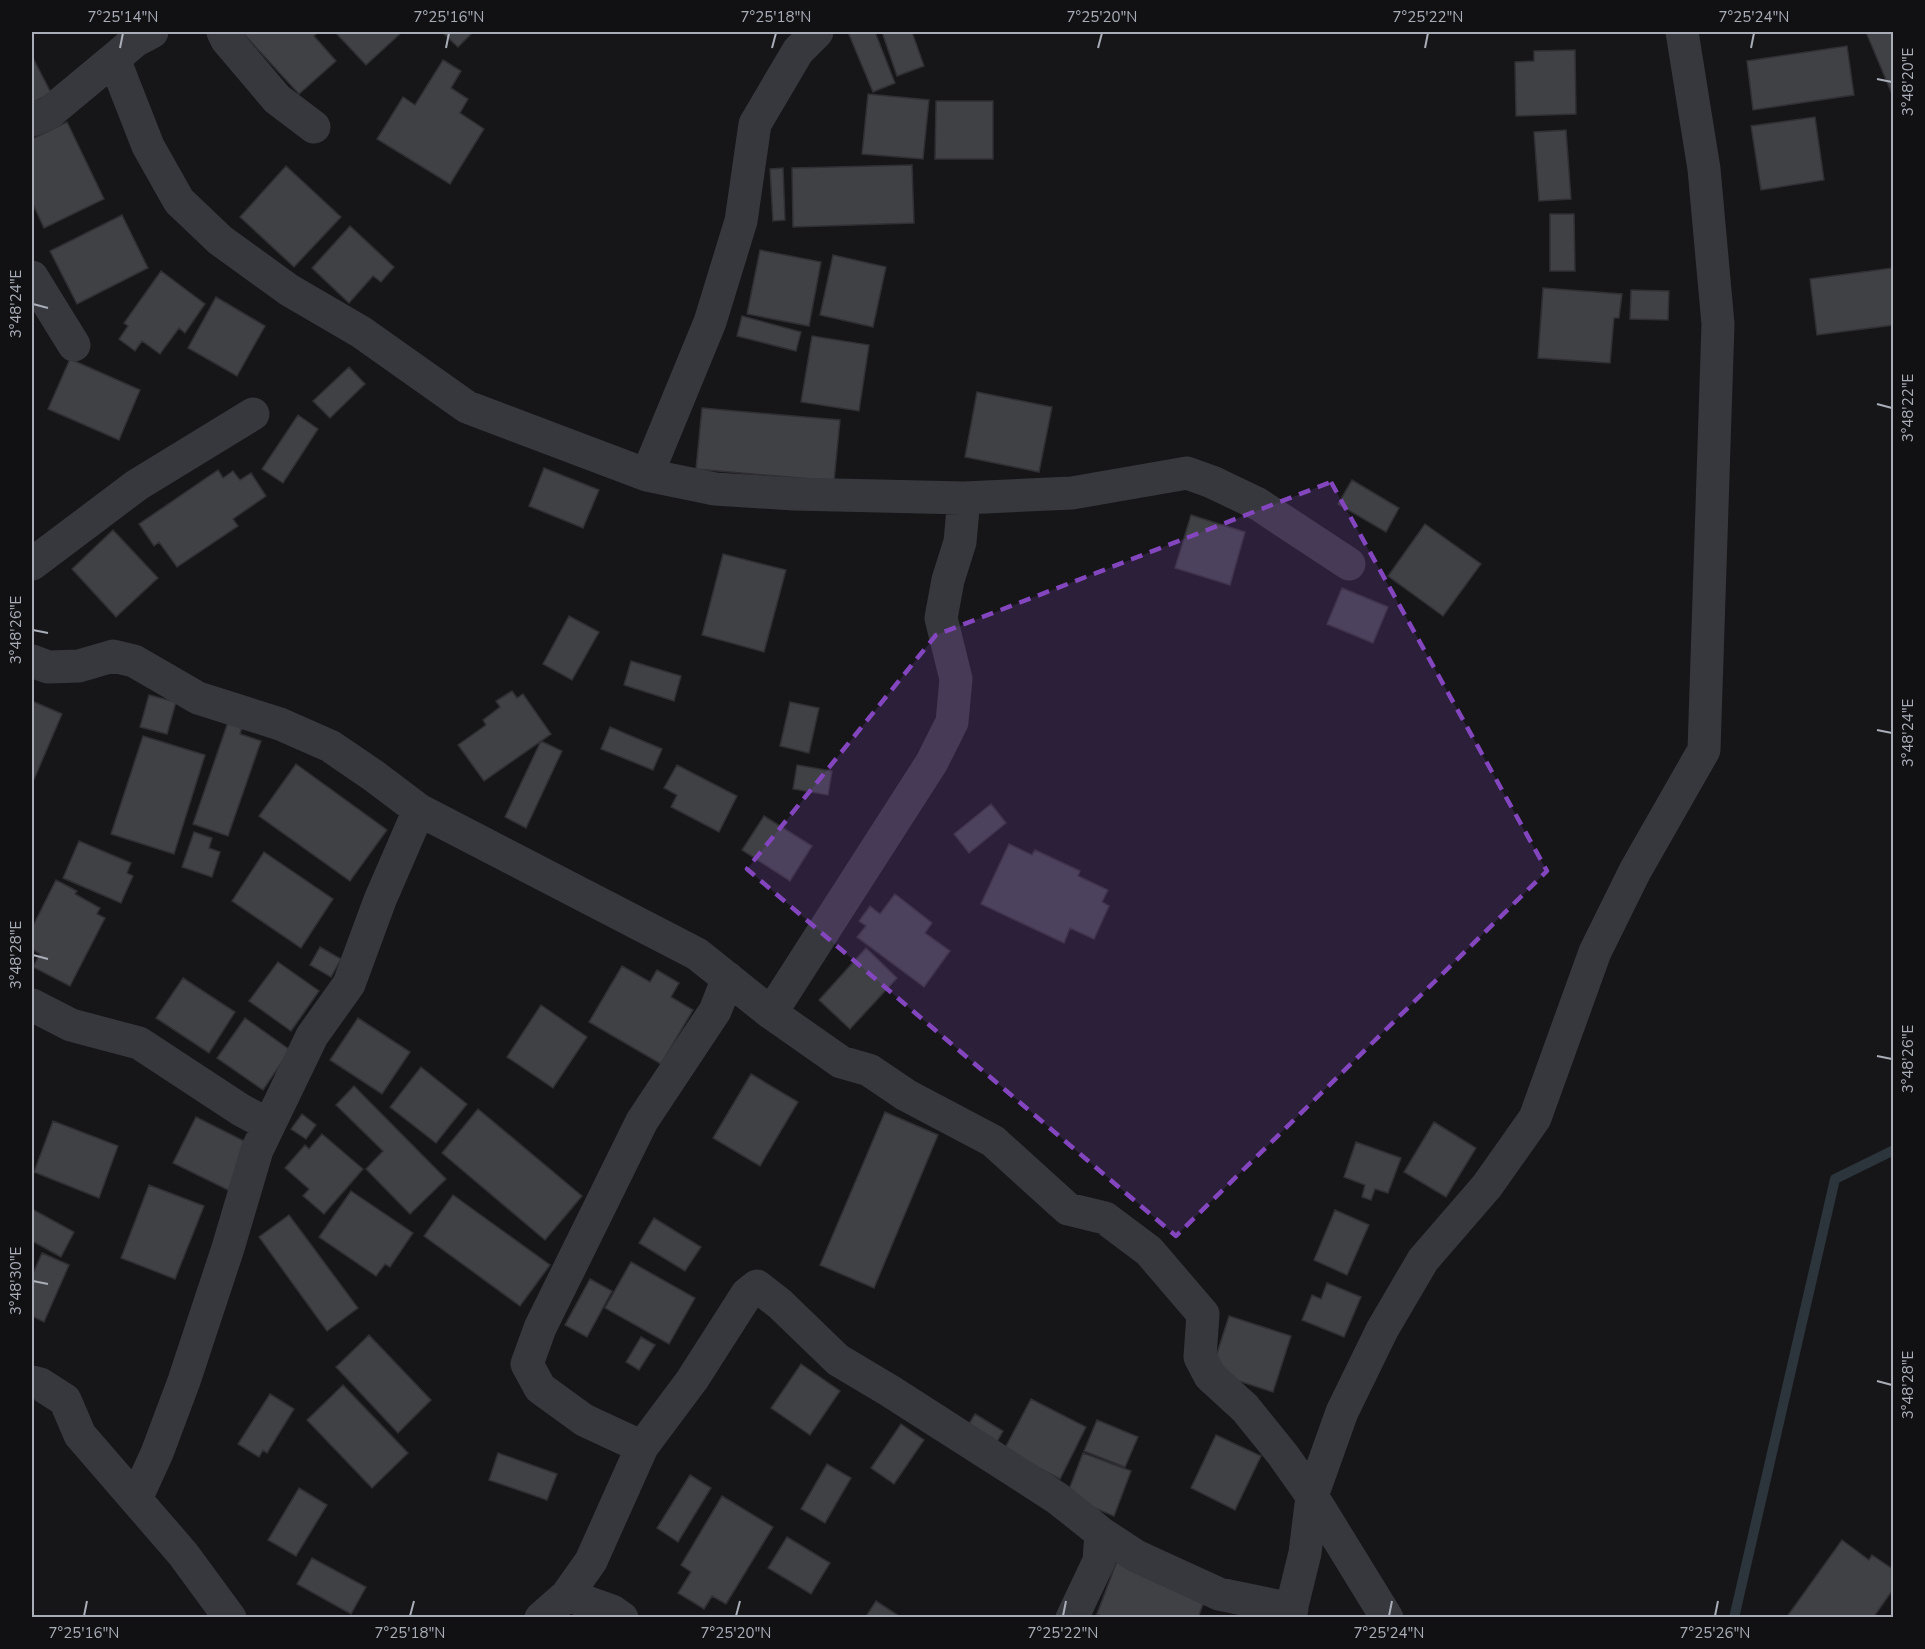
<svg xmlns="http://www.w3.org/2000/svg" width="1925" height="1649" viewBox="0 0 1925 1649" font-family="'Nunito Sans',sans-serif">
	<style>
		.lines { fill: none; stroke-linecap: round; stroke-linejoin: round }
		.stream { stroke: #2c353c; stroke-width: 10 }
		.building { fill: #404145; stroke: #303034; stroke-width: 1.5 }
		.minor { stroke: #37383d; stroke-width: 33 }
		.marked { fill: #8446be; fill-opacity: 0.2; stroke: #8446be; stroke-width: 4.5; stroke-dasharray: 12 8; stroke-linejoin: round }
		.ticks { fill: none; stroke: #a8adb8; stroke-width: 2 }
		.neatline { fill: none; stroke: #a8adb8; stroke-width: 2 }
		.ticks-label { font-size: 15px; text-anchor: middle; fill: #a8adb8 }
	</style>
	<rect width="100%" height="100%" fill="#161618"/>
	<g class="lines">
		<!-- stream -->
		<path class="stream" d="M 1734,1618 L 1835,1179 L 1894,1150"/>
	</g>
	<!-- building -->
	<path class="building" d="M 242,32 L 318,32 L 314,36 L 336,61 L 299,94 Z
		M 335,32 L 402,32 L 366,65 Z
		M 442,32 L 473,32 L 458,47 Z
		M 848,32 L 875,32 L 895,83 L 873,92 Z
		M 882,32 L 912,32 L 924,66 L 897,76 Z
		M 1866,32 L 1894,32 L 1894,93 L 1892,94 Z
		M 1847,46 L 1854,95 L 1753,110 L 1747,61 Z
		M 1575,50 L 1576,114 L 1516,116 L 1515,62 L 1534,61 L 1534,51 Z
		M 32,56 L 51,93 L 32,103 Z
		M 443,60 L 461,71 L 451,88 L 468,99 L 460,113 L 484,129 L 450,184 L 377,139 L 403,97 L 415,105 Z
		M 868,94 L 929,100 L 923,159 L 862,154 Z
		M 936,101 L 993,101 L 993,159 L 935,159 Z
		M 1815,117 L 1824,180 L 1761,190 L 1751,126 Z
		M 67,122 L 104,199 L 44,228 L 32,202 L 32,139 Z
		M 1566,130 L 1571,199 L 1539,201 L 1534,132 Z
		M 912,165 L 914,223 L 793,227 L 792,168 Z
		M 286,166 L 341,217 L 294,267 L 240,217 Z
		M 783,168 L 785,220 L 773,221 L 770,169 Z
		M 1550,214 L 1574,214 L 1575,271 L 1550,271 Z
		M 122,215 L 148,268 L 77,304 L 50,251 Z
		M 350,226 L 394,267 L 381,282 L 373,276 L 349,303 L 312,268 Z
		M 760,250 L 821,262 L 809,326 L 747,314 Z
		M 833,255 L 886,267 L 873,327 L 820,315 Z
		M 1892,268 L 1894,325 L 1817,335 L 1810,279 Z
		M 161,271 L 205,304 L 185,333 L 179,328 L 160,354 L 142,341 L 135,351 L 119,339 L 128,326 L 124,323 Z
		M 1543,288 L 1622,294 L 1619,318 L 1614,318 L 1610,363 L 1538,358 Z
		M 1631,290 L 1669,291 L 1668,320 L 1630,319 Z
		M 216,297 L 265,326 L 237,376 L 188,348 Z
		M 742,316 L 801,332 L 796,351 L 737,336 Z
		M 812,336 L 869,345 L 859,411 L 801,402 Z
		M 70,359 L 140,390 L 119,440 L 48,409 Z
		M 349,367 L 365,384 L 330,418 L 313,401 Z
		M 977,392 L 1052,407 L 1039,472 L 965,457 Z
		M 702,408 L 840,420 L 834,481 L 696,469 Z
		M 298,415 L 318,429 L 283,483 L 262,469 Z
		M 544,468 L 599,490 L 583,528 L 529,506 Z
		M 218,470 L 223,478 L 233,471 L 240,480 L 251,473 L 266,496 L 233,519 L 238,526 L 177,567 L 159,542 L 154,546 L 139,524 Z
		M 1352,480 L 1399,508 L 1386,532 L 1338,504 Z
		M 1191,515 L 1245,532 L 1230,585 L 1175,568 Z
		M 1425,524 L 1481,564 L 1443,616 L 1388,576 Z
		M 113,530 L 158,578 L 116,617 L 72,569 Z
		M 723,554 L 786,570 L 764,652 L 702,635 Z
		M 1342,588 L 1388,607 L 1373,643 L 1327,624 Z
		M 569,616 L 599,632 L 572,680 L 543,664 Z
		M 631,661 L 681,676 L 674,701 L 624,685 Z
		M 512,691 L 517,698 L 523,694 L 551,734 L 484,781 L 458,745 L 486,725 L 483,720 L 500,707 L 496,701 Z
		M 149,695 L 176,702 L 167,734 L 140,727 Z
		M 32,701 L 62,714 L 32,784 Z
		M 790,702 L 819,708 L 809,753 L 780,746 Z
		M 228,722 L 242,727 L 240,734 L 261,741 L 228,836 L 193,824 Z
		M 610,727 L 662,749 L 653,770 L 601,749 Z
		M 143,736 L 205,755 L 174,854 L 111,834 Z
		M 541,741 L 562,751 L 526,828 L 505,817 Z
		M 296,764 L 387,830 L 350,881 L 259,816 Z
		M 677,765 L 737,796 L 719,832 L 671,807 L 677,795 L 664,788 Z
		M 797,765 L 832,771 L 828,795 L 793,789 Z
		M 991,804 L 1006,823 L 969,853 L 954,834 Z
		M 764,816 L 812,846 L 790,881 L 742,850 Z
		M 194,832 L 212,838 L 209,848 L 220,852 L 212,877 L 182,867 Z
		M 79,841 L 131,863 L 127,873 L 133,876 L 121,903 L 63,878 Z
		M 1009,844 L 1032,855 L 1035,850 L 1080,871 L 1078,876 L 1108,890 L 1102,902 L 1109,906 L 1094,939 L 1070,928 L 1064,943 L 981,904 Z
		M 264,852 L 333,899 L 301,948 L 232,901 Z
		M 56,880 L 77,891 L 75,894 L 100,908 L 97,914 L 105,918 L 70,986 L 33,967 L 40,954 L 32,949 L 32,928 Z
		M 895,894 L 932,923 L 925,933 L 950,951 L 924,987 L 857,937 L 866,926 L 859,921 L 870,906 L 880,914 Z
		M 320,947 L 341,959 L 331,977 L 310,965 Z
		M 866,948 L 897,978 L 850,1029 L 819,1000 Z
		M 278,962 L 319,991 L 291,1031 L 249,1001 Z
		M 622,966 L 650,982 L 657,970 L 679,983 L 671,997 L 693,1010 L 661,1064 L 589,1022 Z
		M 183,978 L 235,1012 L 209,1053 L 156,1018 Z
		M 541,1005 L 587,1037 L 553,1088 L 507,1057 Z
		M 245,1018 L 290,1050 L 263,1090 L 217,1058 Z
		M 358,1018 L 410,1052 L 382,1094 L 330,1060 Z
		M 421,1067 L 467,1104 L 436,1143 L 390,1107 Z
		M 751,1074 L 798,1102 L 760,1166 L 713,1138 Z
		M 354,1086 L 446,1179 L 410,1214 L 366,1169 L 383,1151 L 336,1105 Z
		M 478,1109 L 582,1196 L 545,1240 L 442,1153 Z
		M 885,1112 L 938,1135 L 874,1288 L 820,1265 Z
		M 302,1114 L 316,1125 L 306,1139 L 291,1129 Z
		M 196,1117 L 250,1144 L 228,1190 L 173,1163 Z
		M 53,1121 L 118,1146 L 99,1198 L 34,1172 Z
		M 1434,1122 L 1476,1148 L 1446,1197 L 1404,1172 Z
		M 322,1134 L 363,1169 L 324,1214 L 303,1196 L 309,1189 L 285,1168 L 305,1145 L 309,1149 Z
		M 1356,1142 L 1401,1158 L 1388,1193 L 1375,1189 L 1371,1200 L 1362,1197 L 1365,1185 L 1344,1177 Z
		M 149,1185 L 204,1206 L 175,1279 L 121,1258 Z
		M 351,1191 L 413,1233 L 390,1267 L 385,1264 L 376,1276 L 319,1237 Z
		M 453,1195 L 550,1265 L 520,1306 L 424,1236 Z
		M 32,1209 L 74,1232 L 61,1257 L 32,1241 Z
		M 1335,1210 L 1369,1225 L 1347,1275 L 1314,1260 Z
		M 289,1215 L 358,1308 L 327,1331 L 259,1237 Z
		M 654,1218 L 701,1247 L 685,1271 L 639,1243 Z
		M 42,1253 L 69,1265 L 44,1322 L 32,1316 L 32,1276 Z
		M 631,1262 L 695,1298 L 669,1344 L 605,1308 Z
		M 590,1279 L 612,1291 L 587,1337 L 565,1325 Z
		M 1327,1283 L 1361,1297 L 1344,1337 L 1302,1320 L 1312,1295 L 1321,1299 Z
		M 1229,1316 L 1291,1336 L 1273,1392 L 1211,1372 Z
		M 369,1335 L 431,1400 L 398,1433 L 336,1367 Z
		M 641,1337 L 655,1345 L 639,1370 L 626,1362 Z
		M 801,1364 L 840,1391 L 810,1435 L 771,1408 Z
		M 343,1385 L 408,1453 L 372,1488 L 307,1420 Z
		M 270,1394 L 294,1409 L 267,1453 L 263,1450 L 259,1457 L 238,1444 Z
		M 1031,1399 L 1086,1427 L 1060,1479 L 1004,1450 Z
		M 975,1414 L 1003,1431 L 993,1449 L 964,1432 Z
		M 1097,1420 L 1138,1437 L 1125,1467 L 1084,1451 Z
		M 901,1424 L 924,1440 L 894,1484 L 871,1468 Z
		M 1216,1435 L 1261,1456 L 1235,1510 L 1191,1488 Z
		M 498,1453 L 557,1474 L 547,1500 L 489,1480 Z
		M 1083,1453 L 1131,1471 L 1114,1516 L 1080,1502 L 1068,1492 Z
		M 827,1464 L 851,1478 L 825,1523 L 801,1509 Z
		M 690,1475 L 711,1488 L 678,1542 L 657,1528 Z
		M 299,1488 L 327,1505 L 296,1556 L 268,1540 Z
		M 722,1496 L 773,1527 L 726,1604 L 712,1596 L 704,1609 L 678,1593 L 691,1572 L 681,1565 Z
		M 787,1537 L 830,1563 L 811,1594 L 768,1568 Z
		M 1842,1540 L 1869,1560 L 1872,1555 L 1894,1570 L 1894,1588 L 1873,1618 L 1786,1618 Z
		M 312,1558 L 366,1587 L 351,1614 L 297,1584 Z
		M 1117,1561 L 1206,1596 L 1198,1618 L 1105,1618 L 1097,1614 Z
		M 876,1601 L 902,1618 L 865,1618 Z"/>
	<g class="lines">
		<!-- minor -->
		<path class="minor" d="M 223,32 L 227,40 L 277,99 L 314,127
			M 114,59 L 135,41 L 152,32
			M 32,120 L 49,113 L 114,59 L 148,146 L 179,201 L 220,240 L 289,290 L 361,332 L 467,407 L 647,475 L 710,322 L 741,221 L 755,124 L 798,51 L 817,32
			M 32,277 L 74,345
			M 647,475 L 715,489 L 794,494 L 964,498 L 1072,493 L 1187,473 L 1212,482 L 1258,504 L 1349,564
			M 32,564 L 137,485 L 253,414
			M 32,661 L 48,667 L 79,666 L 113,656 L 134,661 L 198,698 L 280,724 L 330,746 L 374,776 L 419,810 L 697,954 L 771,1013 L 841,1062 L 869,1070 L 906,1095 L 993,1141 L 1068,1209 L 1105,1218 L 1149,1251 L 1203,1314 L 1200,1357 L 1210,1376 L 1245,1408 L 1283,1455 L 1312,1496 L 1387,1618
			M 32,1005 L 71,1025 L 139,1043 L 241,1110 L 269,1125
			M 771,1013 L 932,762 L 952,722 L 956,679 L 941,618 L 948,580 L 960,542 L 964,498
			M 32,1382 L 40,1384 L 65,1400 L 80,1435 L 183,1554 L 230,1618
			M 642,1447 L 692,1380 L 747,1294 L 757,1286 L 780,1304 L 838,1360 L 890,1391 L 1057,1498 L 1101,1533 L 1136,1556 L 1219,1594 L 1292,1609
			M 136,1499 L 157,1453 L 184,1381 L 228,1248 L 257,1150 L 312,1036 L 349,984 L 380,900 L 419,810
			M 567,1595 L 591,1561 L 642,1447 L 584,1420 L 540,1388 L 527,1364 L 540,1328 L 642,1121 L 715,1011 L 728,978
			M 541,1618 L 567,1595 L 612,1611 L 622,1618
			M 1072,1618 L 1099,1561 L 1101,1533
			M 1289,1618 L 1305,1553 L 1312,1496 L 1342,1412 L 1382,1330 L 1423,1260 L 1487,1186 L 1535,1118 L 1595,952 L 1635,871 L 1704,750 L 1718,324 L 1704,169 L 1682,32"/>
	</g>
	<!-- marked area -->
	<path class="marked" d="M 1331,482 L 1547,871 L 1176,1236 L 747,869 L 936,635 Z"/>
	<!-- ticks -->
	<path class="ticks" d="M 120,48 L 123,33M 446,48 L 449,33M 772,48 L 776,33M 1098,48 L 1102,33M 1425,48 L 1428,33M 1751,48 L 1754,33M 1877,79 L 1892,82M 33,304 L 48,308M 1877,404 L 1892,408M 33,630 L 48,633M 1877,730 L 1892,733M 33,955 L 48,959M 1877,1056 L 1892,1059M 33,1281 L 48,1284M 1877,1381 L 1892,1385M 84,1616 L 87,1601M 410,1616 L 414,1601M 736,1616 L 740,1601M 1063,1616 L 1066,1601M 1389,1616 L 1392,1601M 1715,1616 L 1718,1601"/>
	<!-- border -->
	<rect width="1925" height="1649" fill="none" stroke="#111113" stroke-width="66"/>
	<rect x="33" y="33" width="1859" height="1583" class="neatline"/>
	<g class="ticks-label">
		<text x="123" y="22">7°25'14"N</text>
		<text x="449" y="22">7°25'16"N</text>
		<text x="776" y="22">7°25'18"N</text>
		<text x="1102" y="22">7°25'20"N</text>
		<text x="1428" y="22">7°25'22"N</text>
		<text x="1754" y="22">7°25'24"N</text>
		<text transform="translate(1908 82) rotate(-90)" y="5">3°48'20"E</text>
		<text transform="translate(16 304) rotate(-90)" y="5">3°48'24"E</text>
		<text transform="translate(1908 408) rotate(-90)" y="5">3°48'22"E</text>
		<text transform="translate(16 630) rotate(-90)" y="5">3°48'26"E</text>
		<text transform="translate(1908 733) rotate(-90)" y="5">3°48'24"E</text>
		<text transform="translate(16 955) rotate(-90)" y="5">3°48'28"E</text>
		<text transform="translate(1908 1059) rotate(-90)" y="5">3°48'26"E</text>
		<text transform="translate(16 1281) rotate(-90)" y="5">3°48'30"E</text>
		<text transform="translate(1908 1385) rotate(-90)" y="5">3°48'28"E</text>
		<text x="84" y="1638">7°25'16"N</text>
		<text x="410" y="1638">7°25'18"N</text>
		<text x="736" y="1638">7°25'20"N</text>
		<text x="1063" y="1638">7°25'22"N</text>
		<text x="1389" y="1638">7°25'24"N</text>
		<text x="1715" y="1638">7°25'26"N</text>
	</g>
</svg>
